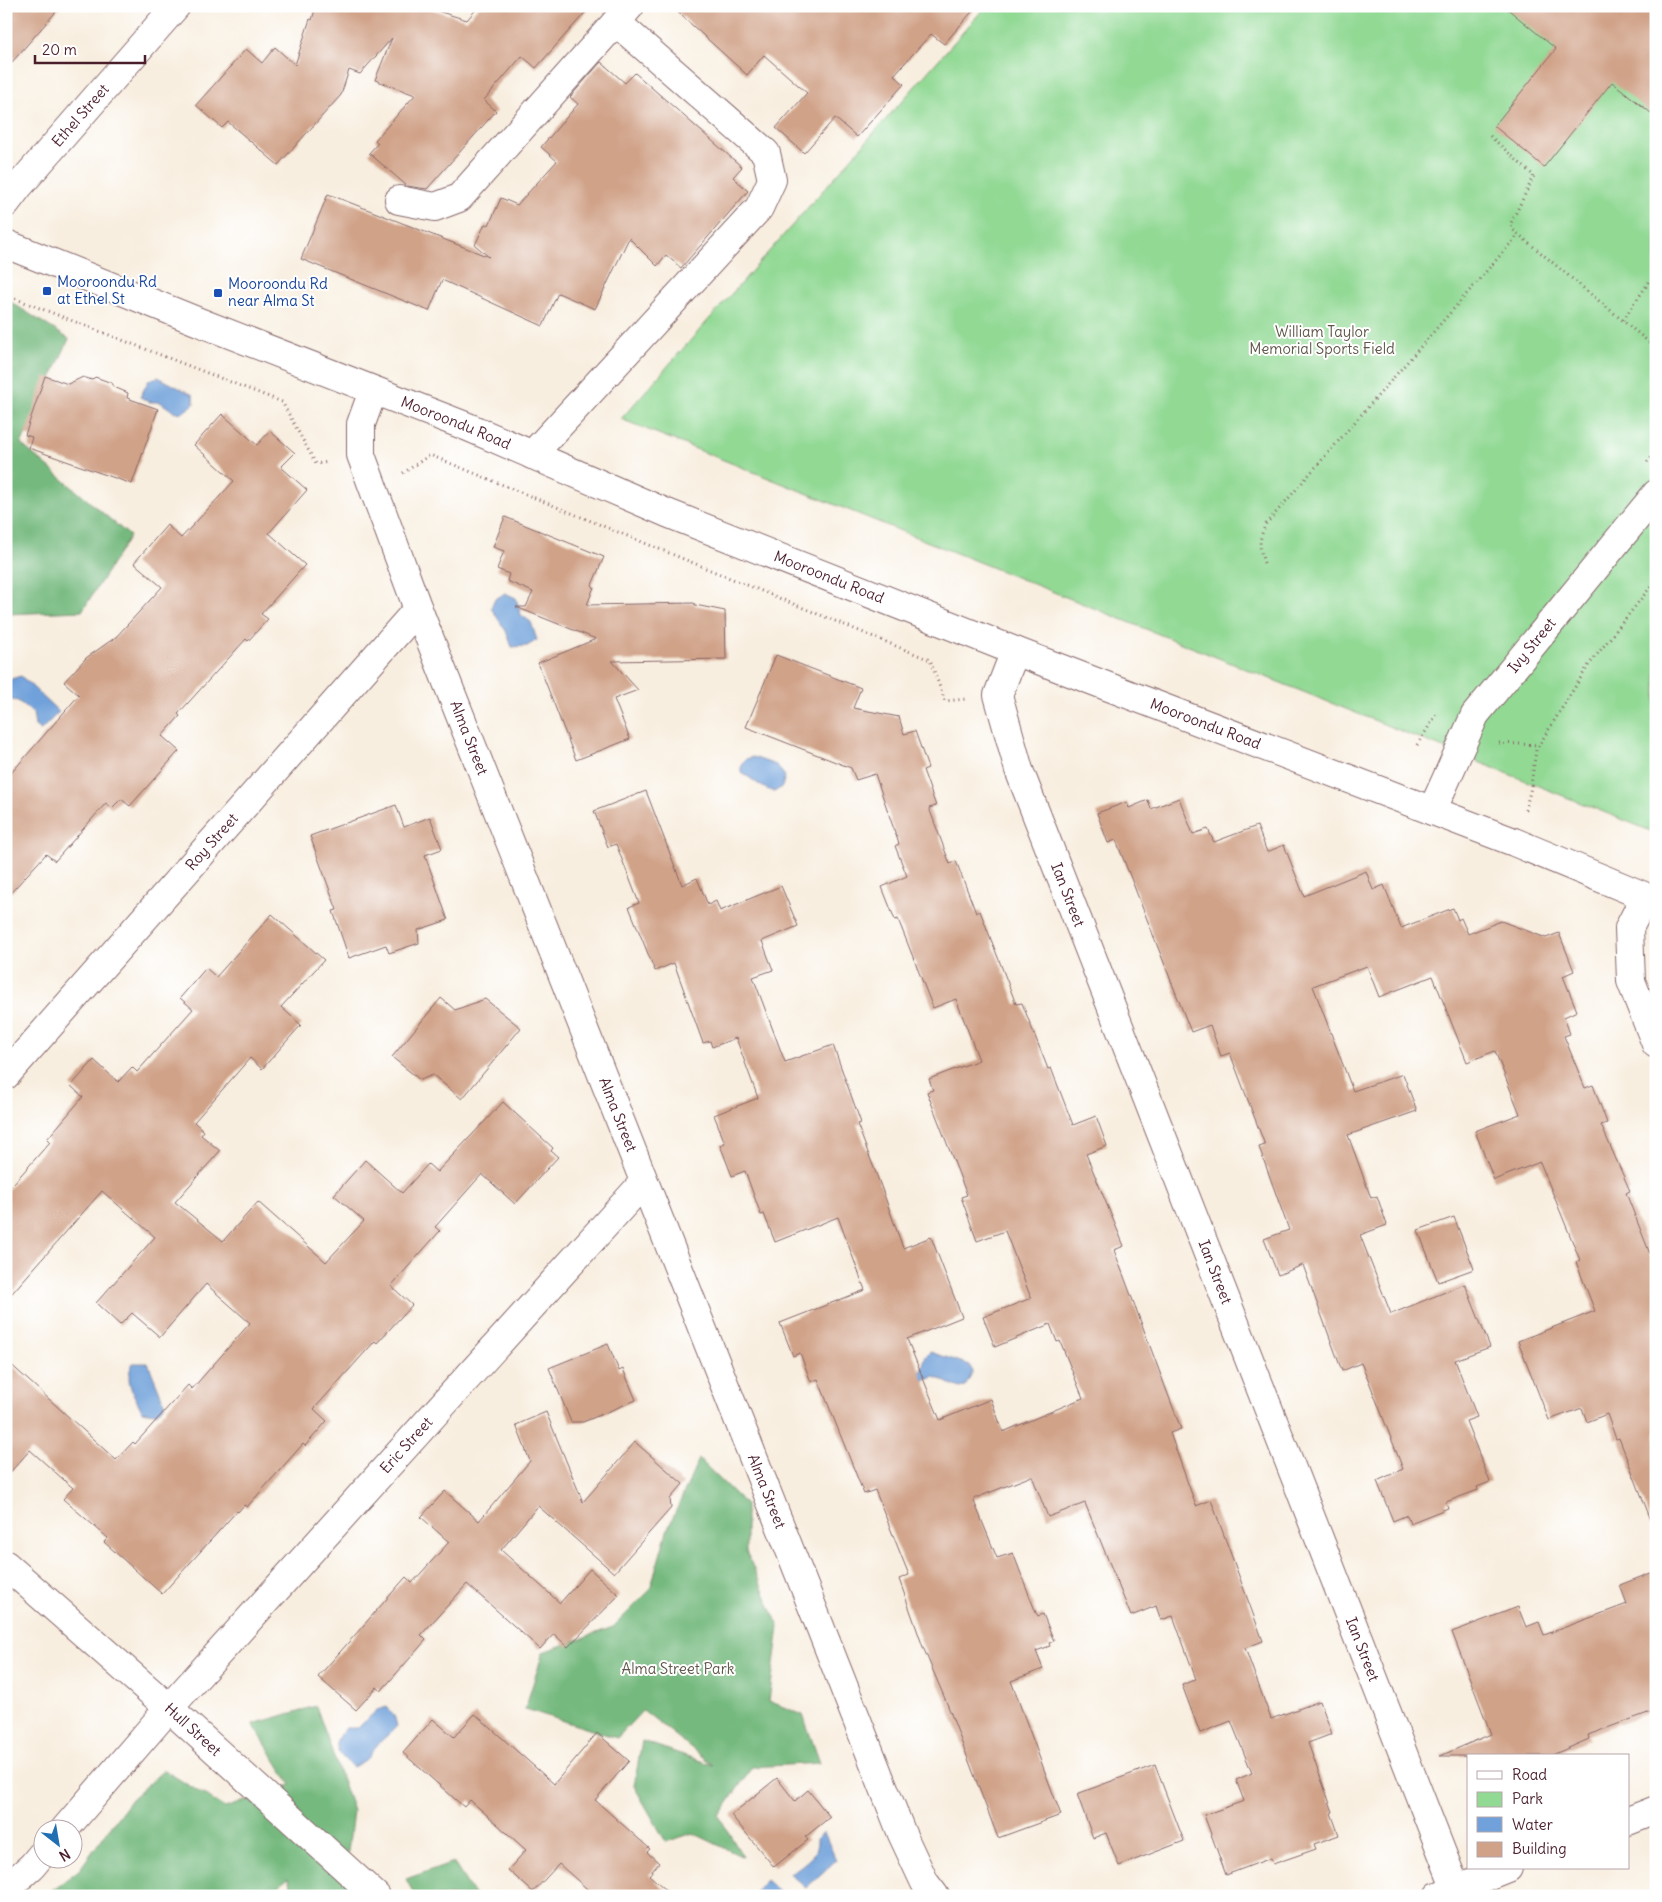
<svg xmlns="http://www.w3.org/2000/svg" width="1662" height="1902" viewBox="0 0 1662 1902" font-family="Delius,sans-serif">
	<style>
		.green { fill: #92d994; stroke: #6e7c60 }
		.forest { fill: #75b97e; stroke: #606c54 }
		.water { fill: #70a1da; stroke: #5d6082 }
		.building { fill: #d0a288 }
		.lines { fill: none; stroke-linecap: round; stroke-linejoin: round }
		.minor-casing { stroke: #87676a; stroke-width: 30 }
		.path { stroke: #87676a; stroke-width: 3; stroke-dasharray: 1 4; stroke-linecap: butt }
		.minor { stroke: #fff; stroke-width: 28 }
		.transit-dot { fill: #1a4fb4; stroke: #fff; stroke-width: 2 }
		.labels { text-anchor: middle; stroke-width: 4; stroke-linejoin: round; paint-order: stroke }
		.street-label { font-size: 15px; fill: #4a1f2b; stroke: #fff }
		.transit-label { font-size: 15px; fill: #164399; stroke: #fff; text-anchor: start }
		.park-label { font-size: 15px; fill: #60574a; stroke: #fff }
	</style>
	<rect width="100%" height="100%" fill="#fff"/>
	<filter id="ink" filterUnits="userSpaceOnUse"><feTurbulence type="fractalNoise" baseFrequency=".02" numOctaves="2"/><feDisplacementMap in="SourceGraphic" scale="10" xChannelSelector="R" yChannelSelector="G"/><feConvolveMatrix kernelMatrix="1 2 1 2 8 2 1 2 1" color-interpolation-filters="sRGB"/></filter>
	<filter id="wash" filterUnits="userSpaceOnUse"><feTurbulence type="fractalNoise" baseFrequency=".0096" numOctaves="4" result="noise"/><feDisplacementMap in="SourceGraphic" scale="20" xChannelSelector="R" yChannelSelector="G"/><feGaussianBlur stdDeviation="1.12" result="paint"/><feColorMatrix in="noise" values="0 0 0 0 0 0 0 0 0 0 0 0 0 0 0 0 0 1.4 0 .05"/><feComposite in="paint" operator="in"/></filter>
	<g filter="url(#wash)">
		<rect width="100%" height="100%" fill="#f8eedf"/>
		<!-- green -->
		<path class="green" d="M 986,6 L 1656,6 L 1656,833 L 621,419 Z"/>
		<!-- forest -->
		<path class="forest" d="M 6,299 L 69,339 L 21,444 L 130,536 L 82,611 L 6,614 Z
			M 699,1459 L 746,1505 L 746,1551 L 779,1627 L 769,1701 L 803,1715 L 820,1763 L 752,1767 L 719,1816 L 743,1857 L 693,1833 L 666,1842 L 634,1786 L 642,1741 L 713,1765 L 643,1710 L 617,1738 L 525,1709 L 543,1652 L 613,1627 L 650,1590 L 667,1531 Z
			M 316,1706 L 353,1811 L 347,1860 L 369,1896 L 294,1896 L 288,1878 L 268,1896 L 44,1896 L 79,1870 L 131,1799 L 164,1770 L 225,1808 L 291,1785 L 253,1724 Z
			M 453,1862 L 475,1896 L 415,1896 L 406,1879 Z"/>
		<!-- water -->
		<path class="water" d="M 158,377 L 193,395 L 194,404 L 182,413 L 173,411 L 160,402 L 150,402 L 140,397 L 149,380 Z
			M 505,593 L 516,598 L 521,615 L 531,622 L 537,640 L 527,646 L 512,647 L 506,631 L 491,608 L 494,600 Z
			M 21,676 L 59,712 L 41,730 L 35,726 L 33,713 L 18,701 L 6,699 L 6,684 L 11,679 Z
			M 753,757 L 776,765 L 785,776 L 782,787 L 774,792 C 758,786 754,780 741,772 L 741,764 L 746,759 Z
			M 930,1352 L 970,1365 L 973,1372 L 965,1387 L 960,1388 L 935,1377 L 925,1380 L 919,1378 L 926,1356 Z
			M 133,1363 L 148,1363 L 165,1405 L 156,1413 L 142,1411 C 134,1394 123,1381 133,1363 Z
			M 387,1707 L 394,1715 L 397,1726 C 391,1733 385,1737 379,1743 C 367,1756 372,1758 353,1767 C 338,1755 329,1743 346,1728 L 358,1728 L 377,1710 Z
			M 824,1832 L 836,1860 L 806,1888 L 790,1874 C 804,1863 818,1857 817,1838 Z
			M 766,1880 L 784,1896 L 755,1896 L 754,1893 Z"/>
		<g id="blocks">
			<!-- building -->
			<path class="building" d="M 6,6 L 61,6 L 6,69 Z
				M 316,6 L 421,6 L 467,20 L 479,6 L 591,6 L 536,68 L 522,56 L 484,100 L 496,111 L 427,189 L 407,186 L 369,153 L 378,143 L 375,140 L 415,95 L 375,80 L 392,38 L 360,74 L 349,70 L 341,95 L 278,165 L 228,122 L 222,128 L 196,105 L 246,49 L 262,63 L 275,47 L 295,65 L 310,19 L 312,20 Z
				M 671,6 L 977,6 L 944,44 L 931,34 L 894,75 L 904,84 L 857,137 L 835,118 L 804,153 L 776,128 L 807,93 L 764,55 L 747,75 Z
				M 1504,6 L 1656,6 L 1656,117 L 1612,82 L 1544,167 L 1494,126 L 1556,49 Z
				M 601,62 L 625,83 L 635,73 L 742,167 L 733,177 L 748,191 L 681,268 L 666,255 L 657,266 L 629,238 L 595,309 L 558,293 L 543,326 L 442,280 L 429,311 L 301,259 L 328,194 L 489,257 L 475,245 L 485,224 L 489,225 L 501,198 L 517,205 L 557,161 L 541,147 L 578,104 L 570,97 Z
				M 45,376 L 68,384 L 83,377 L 92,380 L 95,377 L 112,383 L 114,387 L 128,393 L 127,398 L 158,409 L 132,484 L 29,448 L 32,437 L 25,435 Z
				M 222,414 L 257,445 L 270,431 L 295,453 L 281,467 L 307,490 L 269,533 L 305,565 L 261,614 L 268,619 L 248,641 L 246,639 L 178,714 L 180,716 L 162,736 L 179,751 L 130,806 L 121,799 L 112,808 L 106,803 L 55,861 L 46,854 L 6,898 L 6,779 L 79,695 L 64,682 L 86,658 L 116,637 L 162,587 L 134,563 L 167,525 L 181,538 L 234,481 L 194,445 Z
				M 505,517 L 604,557 L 592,585 L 594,587 L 587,605 L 694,603 L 695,605 L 725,611 L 726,659 L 612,661 L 638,690 L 614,699 L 630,739 L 576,760 L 538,663 L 596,639 L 516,607 L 526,607 L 533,592 L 507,581 L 509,574 L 497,569 L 504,551 L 493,547 Z
				M 776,655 L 861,688 L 853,708 L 899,717 L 904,734 L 915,731 L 928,768 L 923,770 L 936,806 L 929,808 L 950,864 L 956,861 L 976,913 L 980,911 L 1016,1004 L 1022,1003 L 1048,1069 L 1051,1068 L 1073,1125 L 1096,1116 L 1107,1146 L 1086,1154 L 1124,1246 L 1114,1250 L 1181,1429 L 1170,1433 L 1196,1506 L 1211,1500 L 1263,1641 L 1245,1648 L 1271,1719 L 1320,1701 L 1332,1734 L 1308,1743 L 1333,1812 L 1331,1813 L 1339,1835 L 1314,1844 L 1316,1849 L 1273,1864 L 1271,1858 L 1226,1875 L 1204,1815 L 1244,1801 L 1236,1780 L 1252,1773 L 1231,1721 L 1200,1733 L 1182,1685 L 1196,1679 L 1173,1616 L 1161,1620 L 1156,1606 L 1131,1616 L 1085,1503 L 1048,1517 L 1032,1476 L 973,1499 L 997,1558 L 1013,1553 L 1036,1613 L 1038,1616 L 1043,1614 L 1054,1641 L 1049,1643 L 1050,1646 L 1036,1651 L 1043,1669 L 1011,1681 L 1061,1815 L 998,1838 L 948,1706 L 923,1647 L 899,1579 L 909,1575 L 875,1490 L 864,1494 L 818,1379 L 811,1382 L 800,1353 L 793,1356 L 780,1323 L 865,1290 L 838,1217 L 775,1242 L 764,1214 L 761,1215 L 745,1171 L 732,1176 L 720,1145 L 725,1143 L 714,1115 L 758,1098 L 736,1038 L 712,1047 L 710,1041 L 703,1043 L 674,963 L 655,971 L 629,907 L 639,903 L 616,844 L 608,847 L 594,811 L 646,791 L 682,885 L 697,878 L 708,905 L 716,901 L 720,911 L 781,886 L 798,926 L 762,941 L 773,970 L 753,977 L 785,1062 L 833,1045 L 861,1123 L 857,1124 L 882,1189 L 903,1248 L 931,1237 L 962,1317 L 907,1339 L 940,1420 L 991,1399 L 1003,1432 L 1083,1398 L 1060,1341 L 1057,1342 L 1050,1324 L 995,1347 L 983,1317 L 1031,1298 L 1005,1231 L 977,1241 L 961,1197 L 967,1195 L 927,1092 L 933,1090 L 929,1079 L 979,1060 L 956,999 L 933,1008 L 898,919 L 895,920 L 882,887 L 907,876 L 895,846 L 899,844 L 875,774 L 856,780 L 851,768 L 746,727 Z
				M 1179,798 L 1193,834 L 1208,829 L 1214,842 L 1257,826 L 1267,852 L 1284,845 L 1304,896 L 1366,871 L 1373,890 L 1384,885 L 1401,928 L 1453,908 L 1458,920 L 1461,918 L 1468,934 L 1501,921 L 1546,938 L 1559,933 L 1574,971 L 1563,976 L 1577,1011 L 1564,1017 L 1570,1034 L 1564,1036 L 1585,1088 L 1593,1085 L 1607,1123 L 1601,1125 L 1630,1191 L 1626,1193 L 1656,1269 L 1656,1527 L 1654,1528 L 1619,1438 L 1616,1439 L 1607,1414 L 1587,1422 L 1582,1408 L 1549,1420 L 1518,1341 L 1595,1311 L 1576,1262 L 1580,1260 L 1540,1162 L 1494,1180 L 1475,1131 L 1520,1114 L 1495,1051 L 1467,1062 L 1433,976 L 1379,997 L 1367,966 L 1313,986 L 1353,1091 L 1403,1074 L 1417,1111 L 1348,1135 L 1371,1198 L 1377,1196 L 1387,1225 L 1360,1235 L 1391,1314 L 1465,1284 L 1490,1347 L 1455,1360 L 1477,1417 L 1466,1421 L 1490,1482 L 1477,1487 L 1478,1490 L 1446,1502 L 1448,1508 L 1410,1523 L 1407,1515 L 1393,1521 L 1377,1481 L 1403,1469 L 1368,1379 L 1361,1363 L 1342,1371 L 1303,1265 L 1278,1275 L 1264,1239 L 1289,1230 L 1259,1147 L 1265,1145 L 1230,1053 L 1221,1056 L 1210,1025 L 1191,1032 L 1116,840 L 1108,843 L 1097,813 L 1127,802 L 1129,808 L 1148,800 L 1151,809 Z
				M 396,805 L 404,827 L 430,817 L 442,849 L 425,855 L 448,920 L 418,930 L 419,943 L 389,953 L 386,945 L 349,958 L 333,911 L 337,910 L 310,836 Z
				M 272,914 L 324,960 L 281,1007 L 301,1025 L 262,1069 L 250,1058 L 194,1122 L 204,1131 L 201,1135 L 220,1151 L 175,1202 L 223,1241 L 258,1202 L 326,1262 L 364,1221 L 334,1195 L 365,1160 L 402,1193 L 428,1164 L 437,1172 L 503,1102 L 553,1148 L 551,1151 L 558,1157 L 515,1204 L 482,1174 L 435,1227 L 440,1231 L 391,1286 L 412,1305 L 377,1343 L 375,1341 L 314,1409 L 327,1421 L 305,1446 L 303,1444 L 247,1507 L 244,1505 L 238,1512 L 237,1511 L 162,1594 L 104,1542 L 108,1538 L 63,1499 L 73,1488 L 30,1450 L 6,1477 L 6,1360 L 116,1460 L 133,1442 L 135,1444 L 188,1385 L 192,1389 L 250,1323 L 206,1284 L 160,1337 L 132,1313 L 120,1325 L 96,1303 L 155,1237 L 102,1191 L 6,1300 L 6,1192 L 50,1142 L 47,1139 L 83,1097 L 71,1086 L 94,1060 L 118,1082 L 132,1067 L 137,1072 L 193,1009 L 180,998 L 206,968 L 216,977 Z
				M 441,998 L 455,1010 L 485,999 L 521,1028 L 462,1099 L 433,1075 L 420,1080 L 392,1057 Z
				M 1454,1217 L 1474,1269 L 1438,1282 L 1418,1230 Z
				M 608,1344 L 619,1371 L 623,1369 L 636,1400 L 583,1422 L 571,1422 L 549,1368 Z
				M 546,1412 L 583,1502 L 635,1442 L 683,1484 L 670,1499 L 671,1508 L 614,1573 L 538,1506 L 501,1550 L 560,1603 L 590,1569 L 619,1595 L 568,1647 L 554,1634 L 540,1649 L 467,1584 L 421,1635 L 426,1640 L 381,1691 L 377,1687 L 356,1710 L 318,1677 L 406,1577 L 412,1583 L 449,1542 L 421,1517 L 445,1491 L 479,1521 L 530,1461 L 516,1425 Z
				M 1656,1571 L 1656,1710 L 1588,1735 L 1589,1739 L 1550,1756 L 1440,1756 L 1491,1734 L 1452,1632 L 1518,1607 L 1526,1627 L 1539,1622 L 1544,1635 L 1627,1604 L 1620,1585 Z
				M 475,1714 L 554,1784 L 597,1733 L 629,1761 L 595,1800 L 650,1849 L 647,1852 L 659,1863 L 649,1875 L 673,1896 L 595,1896 L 559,1864 L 533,1892 L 508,1870 L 526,1850 L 470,1800 L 464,1807 L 403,1753 L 433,1719 L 454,1737 Z
				M 1155,1765 L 1184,1841 L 1119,1866 L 1106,1833 L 1093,1838 L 1077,1794 Z
				M 777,1778 L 795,1801 L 808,1790 L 830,1817 L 805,1837 L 808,1840 L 774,1867 L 731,1815 Z"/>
		</g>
	</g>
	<g filter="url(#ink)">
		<use href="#blocks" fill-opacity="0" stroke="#87676a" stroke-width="1"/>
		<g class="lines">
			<!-- minor casing -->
			<g class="minor-casing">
				<g id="minor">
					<path d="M 399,200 L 435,207 L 459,198 L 616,22"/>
					<path id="s1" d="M 6,203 L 19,186 L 176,6"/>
					<path id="s2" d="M 6,244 L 204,324 L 468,427 L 667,513 L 1015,651 L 1514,842 L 1656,901"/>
					<path id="s3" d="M 373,391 L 361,424 L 361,455 L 418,609 L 902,1834 L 925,1883 L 935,1896"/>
					<path d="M 532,455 L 759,208 L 772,180 L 766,153 L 616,22 L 630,6"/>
					<path id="s4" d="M 1015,651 L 998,695 L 1019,770 L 1456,1889"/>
					<path id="s5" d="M 1432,811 L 1475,715 L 1656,494"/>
					<path d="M 1645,897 L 1629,928 L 1631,981 L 1656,1044"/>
					<path id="s6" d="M 6,1075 L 418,609"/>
					<path id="s7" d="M 6,1565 L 169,1708 L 376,1896"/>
					<path d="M 1628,1821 L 1656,1810"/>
					<path id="s8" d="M 64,1830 L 169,1708 L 644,1182"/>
					<path d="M 6,1889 L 32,1866 L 42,1854"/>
					<path d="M 1438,1896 L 1508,1868"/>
				</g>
			</g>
			<!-- path -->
			<path class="path" d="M 1490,136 L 1534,176 L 1511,223 L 1512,229 L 1656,348
				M 6,295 L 282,402 L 316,464 L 329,462
				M 1623,320 L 1656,272
				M 1647,462 L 1656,453
				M 403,473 L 430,455 L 930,660 L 945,701 L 966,699
				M 1264,563 C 1259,546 1258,541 1266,524 L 1518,235
				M 1499,743 L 1539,745
				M 1417,745 L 1438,712
				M 1525,810 L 1530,792 L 1536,750 L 1588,666 L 1656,580"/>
			<!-- minor -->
			<use href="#minor" class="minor"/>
		</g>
	</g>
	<!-- markers -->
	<g class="transit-dot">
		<rect x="42" y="286" width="10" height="10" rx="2.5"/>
		<rect x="213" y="288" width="10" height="10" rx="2.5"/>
	</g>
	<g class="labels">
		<!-- street labels -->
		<g class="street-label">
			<text dy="5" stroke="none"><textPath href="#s1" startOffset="115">Ethel Street</textPath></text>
			<text dy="5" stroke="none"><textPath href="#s2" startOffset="484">Mooroondu Road</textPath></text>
			<text dy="5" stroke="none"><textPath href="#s2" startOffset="888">Mooroondu Road</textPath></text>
			<text dy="5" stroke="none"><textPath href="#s5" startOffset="195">Ivy Street</textPath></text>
			<text dy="5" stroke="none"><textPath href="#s2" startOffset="1292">Mooroondu Road</textPath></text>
			<text dy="5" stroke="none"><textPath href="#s3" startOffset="369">Alma Street</textPath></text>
			<text dy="5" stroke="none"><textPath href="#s6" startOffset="311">Roy Street</textPath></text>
			<text dy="5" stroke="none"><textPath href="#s4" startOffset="259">Ian Street</textPath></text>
			<text dy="5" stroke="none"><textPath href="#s3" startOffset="774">Alma Street</textPath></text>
			<text dy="5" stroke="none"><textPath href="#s4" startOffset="664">Ian Street</textPath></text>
			<text dy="5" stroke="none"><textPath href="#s8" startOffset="515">Eric Street</textPath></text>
			<text dy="5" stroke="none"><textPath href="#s3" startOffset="1179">Alma Street</textPath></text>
			<text dy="5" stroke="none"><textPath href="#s4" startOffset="1069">Ian Street</textPath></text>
			<text dy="5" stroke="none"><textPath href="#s7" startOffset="249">Hull Street</textPath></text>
		</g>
		<!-- transit labels -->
		<g class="transit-label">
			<text x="57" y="287">Mooroondu Rd<tspan x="57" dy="17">at Ethel St</tspan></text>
			<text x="228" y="289">Mooroondu Rd<tspan x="228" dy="17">near Alma St</tspan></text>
		</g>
		<!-- park labels -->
		<g class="park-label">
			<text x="1322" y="337">William Taylor<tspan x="1322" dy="17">Memorial Sports Field</tspan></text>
			<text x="678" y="1674">Alma Street Park</text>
		</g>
	</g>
	<!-- margin -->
	<rect width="1662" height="1902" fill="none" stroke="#fff" stroke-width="25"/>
	<!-- legend -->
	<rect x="1467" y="1754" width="162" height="115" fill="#ffffff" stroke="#b7a5aa"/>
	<rect x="1477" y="1771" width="25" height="8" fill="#ffffff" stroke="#b7a5aa"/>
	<text x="1512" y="1780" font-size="15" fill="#4a1f2b">Road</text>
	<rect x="1477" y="1792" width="25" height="15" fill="#92d994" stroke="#b7a5aa"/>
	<text x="1512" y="1804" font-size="15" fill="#4a1f2b">Park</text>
	<rect x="1477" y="1817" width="25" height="15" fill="#70a1da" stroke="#b7a5aa"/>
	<text x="1512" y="1830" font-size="15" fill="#4a1f2b">Water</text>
	<rect x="1477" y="1842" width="25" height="15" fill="#d0a288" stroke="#b7a5aa"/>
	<text x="1512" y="1854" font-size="15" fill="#4a1f2b">Building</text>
	<!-- north arrow -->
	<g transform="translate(58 1844) rotate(149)"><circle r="24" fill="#ffffff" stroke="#b7a5aa"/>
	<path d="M0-4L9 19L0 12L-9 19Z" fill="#1f6fb2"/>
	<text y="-8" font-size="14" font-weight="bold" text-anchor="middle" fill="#4a1f2b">N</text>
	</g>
	<!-- scale -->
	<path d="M35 55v8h110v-8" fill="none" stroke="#4a1f2b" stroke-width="2.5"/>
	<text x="42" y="55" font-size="15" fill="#4a1f2b" stroke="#ffffff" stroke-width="4" paint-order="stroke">20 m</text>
</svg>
